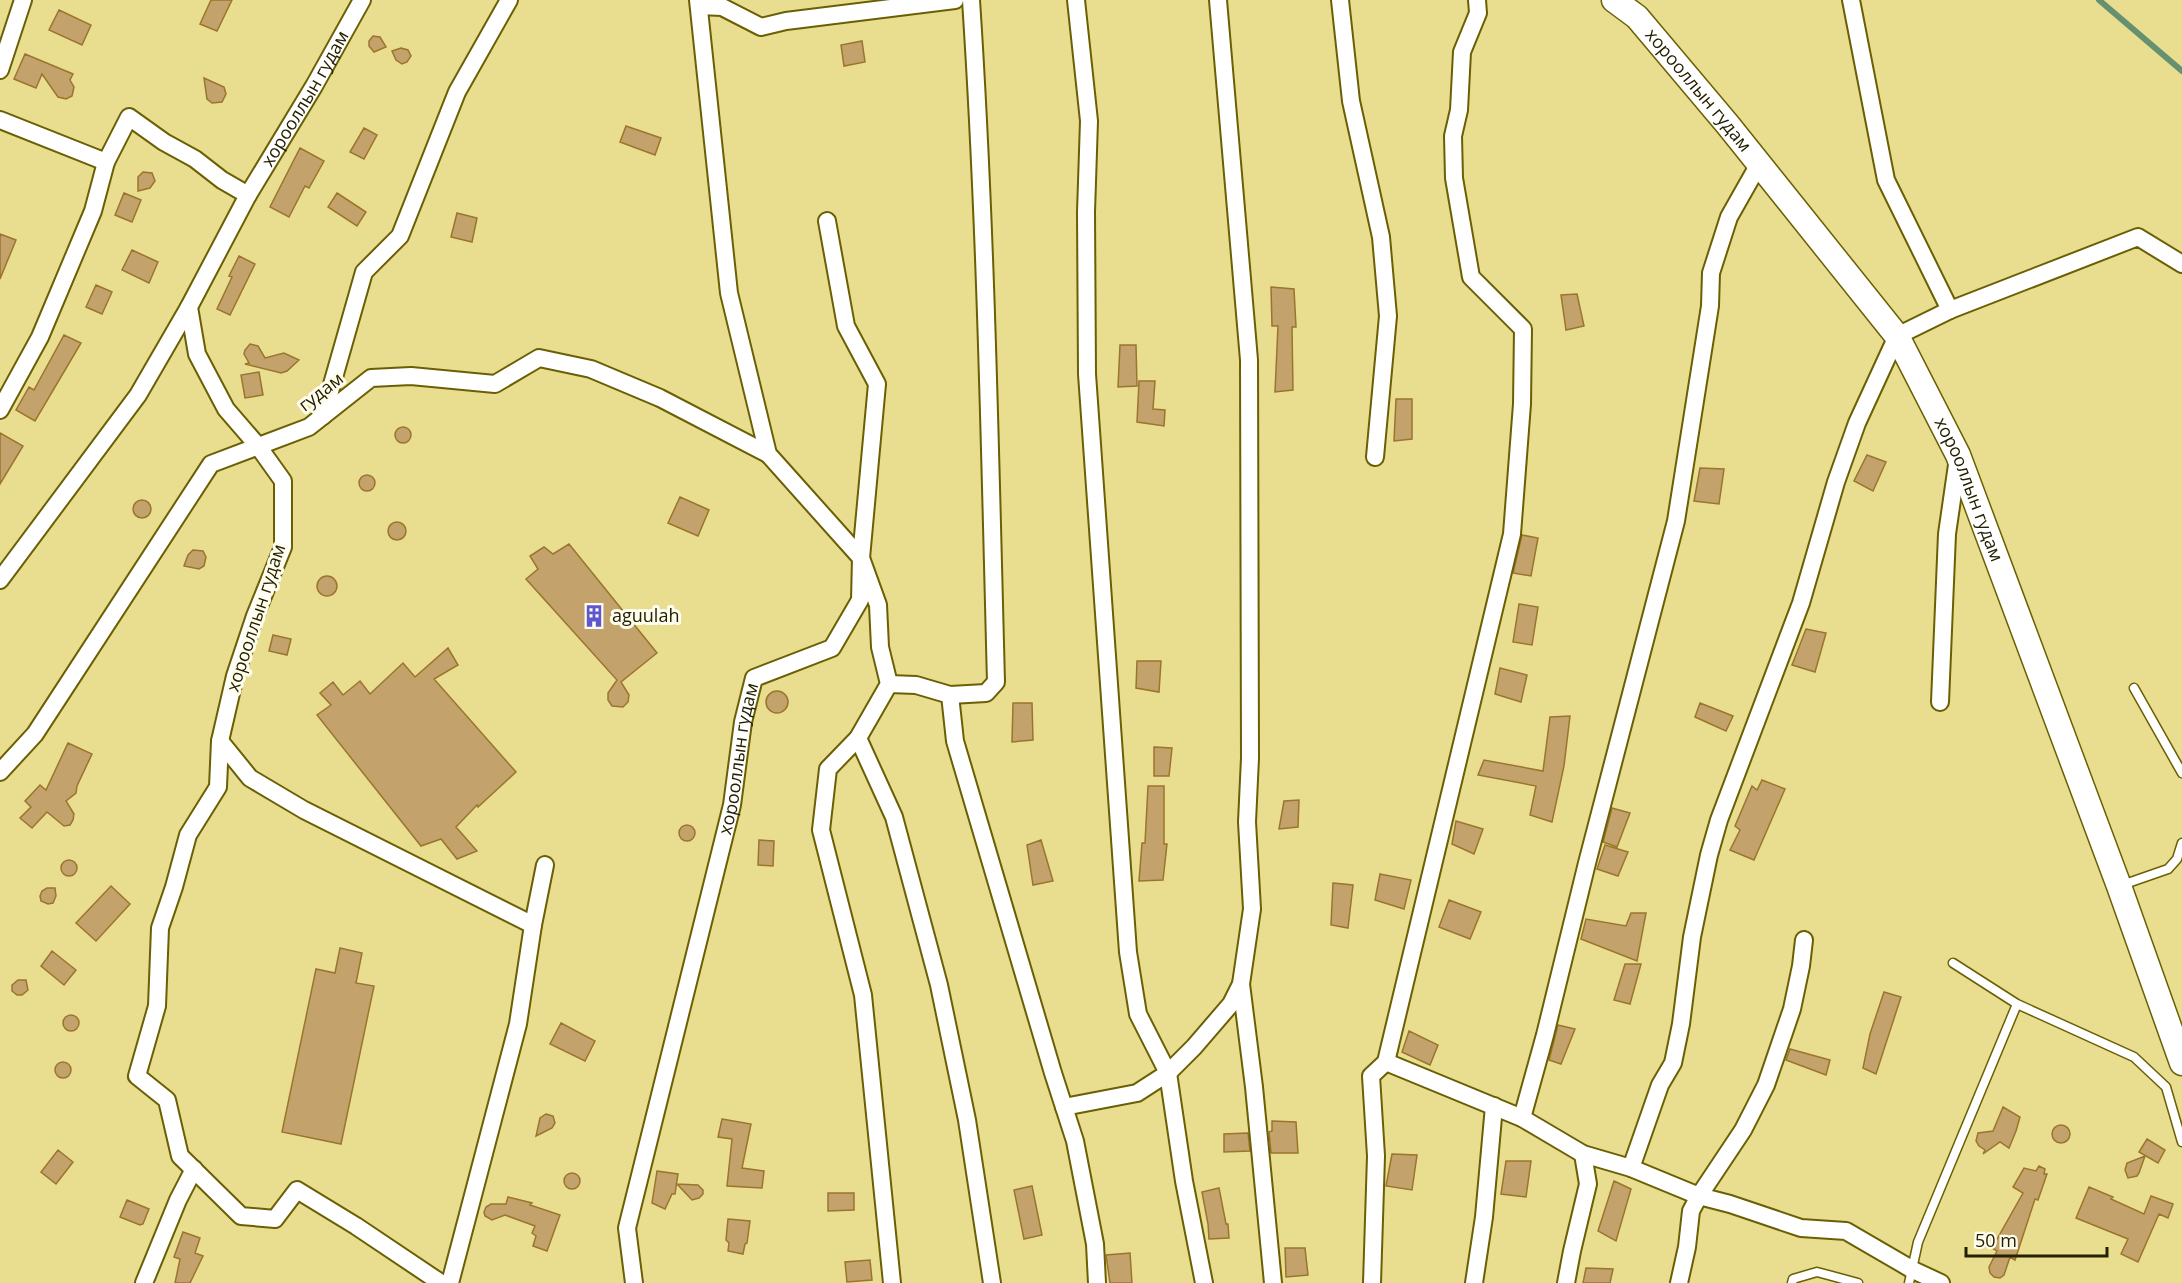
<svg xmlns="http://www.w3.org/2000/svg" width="2182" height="1283" viewBox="0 0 2182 1283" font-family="'Open Sans',sans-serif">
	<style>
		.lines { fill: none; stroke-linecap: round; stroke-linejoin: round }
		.stream { stroke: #659171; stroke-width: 6 }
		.building { fill: #c3a36b; stroke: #9a752d; stroke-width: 1.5 }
		.lane-casing { stroke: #6a5f02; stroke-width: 11 }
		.street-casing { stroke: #6a5f02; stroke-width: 20 }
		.secondary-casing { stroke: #6a5f02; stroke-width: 27 }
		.lane { stroke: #fff; stroke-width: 8 }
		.street { stroke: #fff; stroke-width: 16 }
		.secondary { stroke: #fff; stroke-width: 24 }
		.labels { text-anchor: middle; stroke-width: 6; stroke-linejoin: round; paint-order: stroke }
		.street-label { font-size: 18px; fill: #252001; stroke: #fffdee }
		.poi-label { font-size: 18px; fill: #252001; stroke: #fffdee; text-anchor: start }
	</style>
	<rect width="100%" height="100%" fill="#e9de90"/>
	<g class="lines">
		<!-- stream -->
		<path class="stream" d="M 2099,0 L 2182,71"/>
	</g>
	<!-- building -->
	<path class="building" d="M 211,0 L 232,0 L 217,31 L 200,24 Z
		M 59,10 L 91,25 L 82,45 L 49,30 Z
		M 373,36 L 380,37 L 386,47 L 374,52 L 369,46 L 369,41 Z
		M 862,41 L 865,62 L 844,66 L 841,45 Z
		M 401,48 L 408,50 L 411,56 L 407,62 L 402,64 L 396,60 L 392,51 Z
		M 25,54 L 73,74 L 70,80 L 74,87 L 72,96 L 66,99 L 58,97 L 42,74 L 36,88 L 14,79 Z
		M 204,78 L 224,87 L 226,94 L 222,102 L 212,103 L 207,99 Z
		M 626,126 L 661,138 L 655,155 L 620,142 Z
		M 364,128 L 377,135 L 364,159 L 350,152 Z
		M 300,148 L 324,161 L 309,188 L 305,186 L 289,217 L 270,207 Z
		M 143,172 L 152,173 L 155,181 L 150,188 L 138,191 L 138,177 Z
		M 124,193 L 141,200 L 132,222 L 115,215 Z
		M 337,193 L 366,212 L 357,226 L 328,207 Z
		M 457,213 L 477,218 L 472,242 L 451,237 Z
		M 0,234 L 16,240 L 0,279 Z
		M 132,250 L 158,262 L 149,283 L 122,270 Z
		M 239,256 L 255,264 L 230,315 L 217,309 L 232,277 L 229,276 Z
		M 96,285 L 112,292 L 102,314 L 86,307 Z
		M 1271,287 L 1294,289 L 1296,327 L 1292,327 L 1293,390 L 1275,392 L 1278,326 L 1272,326 Z
		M 1577,294 L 1584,326 L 1566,330 L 1561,295 Z
		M 64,335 L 81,343 L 35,421 L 16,410 L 29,387 L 34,390 Z
		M 250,344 L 258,346 L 265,358 L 284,353 L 299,360 L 287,371 L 281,373 L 245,364 L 249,363 L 244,354 L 245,350 Z
		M 1120,345 L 1136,345 L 1137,386 L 1118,387 Z
		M 259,372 L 263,395 L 245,398 L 241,375 Z
		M 1139,381 L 1155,381 L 1153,409 L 1165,410 L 1164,426 L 1137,422 Z
		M 1396,399 L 1412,399 L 1412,439 L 1394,441 Z
		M395 435a8 8 0 1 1 16 0a8 8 0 1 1-16 0Z
		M 0,433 L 23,446 L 0,484 Z
		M 1867,455 L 1886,462 L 1873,491 L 1854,481 Z
		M 1700,468 L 1724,469 L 1719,504 L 1694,501 Z
		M359 483a8 8 0 1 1 16 0a8 8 0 1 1-16 0Z
		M 680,497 L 709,510 L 698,536 L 668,523 Z
		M133 509a9 9 0 1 1 18 0a9 9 0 1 1-18 0Z
		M388 531a9 9 0 1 1 18 0a9 9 0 1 1-18 0Z
		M 1522,535 L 1538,538 L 1531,576 L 1513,573 Z
		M 569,544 L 657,653 L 621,682 L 629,695 L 628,702 L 623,707 L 612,706 L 608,700 L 608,693 L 617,680 L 526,579 L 538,569 L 530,556 L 544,547 L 553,554 Z
		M 193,550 L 203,551 L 206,557 L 204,566 L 199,569 L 184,566 L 188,555 Z
		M317 586a10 10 0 1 1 20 0a10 10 0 1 1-20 0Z
		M 1519,604 L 1538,607 L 1532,645 L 1513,642 Z
		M 1806,629 L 1826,633 L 1815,672 L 1792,665 Z
		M 273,635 L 291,639 L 287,655 L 269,651 Z
		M 448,648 L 458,665 L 434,679 L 516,772 L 478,807 L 477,805 L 456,827 L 477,851 L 457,859 L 441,839 L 421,846 L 317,715 L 331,705 L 320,693 L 333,682 L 343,695 L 360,681 L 370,694 L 403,663 L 415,677 Z
		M 1137,661 L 1161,661 L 1159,692 L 1136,688 Z
		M 1500,668 L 1527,675 L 1521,702 L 1495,694 Z
		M766 702a11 11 0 1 1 22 0a11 11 0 1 1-22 0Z
		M 1013,703 L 1032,703 L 1033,740 L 1012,742 Z
		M 1700,703 L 1733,716 L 1726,731 L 1695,717 Z
		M 1570,716 L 1564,766 L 1552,822 L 1530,815 L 1536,786 L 1478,775 L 1484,760 L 1543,771 L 1550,717 Z
		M 68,743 L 92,754 L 77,786 L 76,793 L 66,801 L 74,814 L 73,820 L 70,825 L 64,826 L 47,812 L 32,828 L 20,818 L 31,807 L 25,801 L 40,785 L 46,790 Z
		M 1154,747 L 1172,748 L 1169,776 L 1154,776 Z
		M 1762,780 L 1785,789 L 1754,860 L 1730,850 L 1740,830 L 1735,826 L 1752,786 L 1757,790 Z
		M 1148,786 L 1164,786 L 1164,844 L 1167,844 L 1163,880 L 1139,881 L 1142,843 L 1145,843 Z
		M 1299,800 L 1298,827 L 1279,829 L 1284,801 Z
		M 1612,808 L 1630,813 L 1617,847 L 1603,842 Z
		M 1456,821 L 1483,829 L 1474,854 L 1452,844 Z
		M679 833a8 8 0 1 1 16 0a8 8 0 1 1-16 0Z
		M 759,840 L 774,841 L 773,866 L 758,865 Z
		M 1041,840 L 1053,881 L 1033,885 L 1027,845 Z
		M 1605,845 L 1628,852 L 1618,876 L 1597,869 Z
		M61 868a8 8 0 1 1 16 0a8 8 0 1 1-16 0Z
		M 1380,874 L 1411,880 L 1404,909 L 1375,900 Z
		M 1333,883 L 1353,885 L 1348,928 L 1331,925 Z
		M 111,886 L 130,904 L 96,941 L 76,923 Z
		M 47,888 L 55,888 L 56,896 L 53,903 L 48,904 L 41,901 L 40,896 L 42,891 Z
		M 1449,900 L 1481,912 L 1470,939 L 1439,927 Z
		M 1631,913 L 1646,913 L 1637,961 L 1581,939 L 1586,919 L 1626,926 Z
		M 340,948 L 362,953 L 356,983 L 374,986 L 341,1144 L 282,1132 L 316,969 L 335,973 Z
		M 52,951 L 76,970 L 64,985 L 41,966 Z
		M 1625,964 L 1641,964 L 1630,1004 L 1614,1000 Z
		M 18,980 L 26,980 L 28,990 L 22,995 L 17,995 L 12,991 L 12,985 Z
		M 1884,992 L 1901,997 L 1876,1074 L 1863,1068 L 1870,1034 Z
		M63 1023a8 8 0 1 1 16 0a8 8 0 1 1-16 0Z
		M 561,1023 L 595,1041 L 585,1061 L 550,1044 Z
		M 1558,1025 L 1575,1029 L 1561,1064 L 1549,1060 Z
		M 1409,1031 L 1438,1045 L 1430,1065 L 1402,1052 Z
		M 1790,1049 L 1830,1060 L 1826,1075 L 1786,1060 Z
		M55 1070a8 8 0 1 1 16 0a8 8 0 1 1-16 0Z
		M 2003,1107 L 2020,1117 L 2016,1131 L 2009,1148 L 2000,1142 L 1983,1154 L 1985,1150 L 1979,1146 L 1976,1141 L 1978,1133 L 1993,1131 Z
		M 546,1114 L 553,1116 L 555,1123 L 552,1128 L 536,1136 L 540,1118 Z
		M 722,1119 L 751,1124 L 742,1168 L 764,1171 L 762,1188 L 727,1186 L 732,1139 L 718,1137 Z
		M 1272,1121 L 1296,1122 L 1298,1153 L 1271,1153 L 1269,1132 L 1272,1131 Z
		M2052 1134a9 9 0 1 1 18 0a9 9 0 1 1-18 0Z
		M 1248,1133 L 1250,1151 L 1224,1152 L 1224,1134 Z
		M 2147,1139 L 2165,1150 L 2158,1163 L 2139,1152 Z
		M 58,1150 L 73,1162 L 56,1184 L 41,1172 Z
		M 1392,1154 L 1417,1155 L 1412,1190 L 1386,1186 Z
		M 2145,1156 L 2139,1173 L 2137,1176 L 2128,1178 L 2125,1170 L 2127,1163 Z
		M 1506,1161 L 1531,1161 L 1526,1197 L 1501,1194 Z
		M 2039,1166 L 2045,1169 L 2044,1174 L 2047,1174 L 2038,1200 L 2035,1199 L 2015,1260 L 2010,1257 L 2004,1275 L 2000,1278 L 1994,1277 L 1990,1273 L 1989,1267 L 1997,1251 L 1992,1248 L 2023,1193 L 2013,1187 L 2024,1168 L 2036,1171 Z
		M 657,1171 L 678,1174 L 675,1194 L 672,1194 L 665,1209 L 652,1203 Z
		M564 1181a8 8 0 1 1 16 0a8 8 0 1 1-16 0Z
		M 1614,1181 L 1631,1189 L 1616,1241 L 1598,1231 Z
		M 677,1184 L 698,1185 L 703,1190 L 703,1194 L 699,1198 L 692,1200 Z
		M 1032,1186 L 1042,1235 L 1024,1239 L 1014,1190 Z
		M 2089,1187 L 2113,1197 L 2111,1199 L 2144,1214 L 2151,1196 L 2173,1204 L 2168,1218 L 2159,1214 L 2138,1262 L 2121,1254 L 2128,1239 L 2076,1218 Z
		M 1219,1188 L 1226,1224 L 1228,1224 L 1229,1238 L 1209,1239 L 1208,1224 L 1202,1192 Z
		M 828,1193 L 854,1193 L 854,1210 L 828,1211 Z
		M 508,1197 L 532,1203 L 530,1205 L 560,1215 L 547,1251 L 533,1246 L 536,1236 L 532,1233 L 535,1226 L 505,1215 L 492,1220 L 485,1216 L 484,1212 L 486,1207 L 491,1204 L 506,1204 Z
		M 127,1200 L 149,1209 L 143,1224 L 140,1225 L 120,1217 Z
		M 728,1219 L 750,1221 L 747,1243 L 745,1244 L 743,1254 L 728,1251 L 729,1243 L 726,1240 Z
		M 183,1232 L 200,1238 L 195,1253 L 203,1256 L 190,1283 L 175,1283 L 180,1259 L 174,1257 Z
		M 1285,1248 L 1305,1248 L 1308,1275 L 1286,1277 Z
		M 1130,1253 L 1132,1283 L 1110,1283 L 1106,1255 Z
		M 870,1260 L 872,1280 L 847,1282 L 845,1262 Z
		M 1586,1268 L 1613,1269 L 1610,1283 L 1583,1283 Z"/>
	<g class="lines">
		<!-- lane casing -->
		<g class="lane-casing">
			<path id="lane" d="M 2134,688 L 2182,773
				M 2122,885 L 2168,869 L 2177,859 L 2182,843
				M 1953,963 L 2017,1004 L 2134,1057 L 2166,1087 L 2182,1142
				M 1792,1283 L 1793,1279 L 1817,1272 L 1858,1283
				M 1909,1283 L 1918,1242 L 2017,1004"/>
		</g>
		<!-- street casing -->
		<g class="street-casing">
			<g id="street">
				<path d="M 698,0 L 729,293 L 768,454 L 861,558 L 878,605 L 880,647 L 889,684 L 858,738 L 828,769 L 821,830 L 863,995 L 892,1283"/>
				<path d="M 1076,0 L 1089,121 L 1086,212 L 1087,374 L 1128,952 L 1138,1014 L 1168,1073 L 1184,1181 L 1204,1283"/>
				<path d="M 1218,0 L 1249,360 L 1250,758 L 1247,822 L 1252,909 L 1241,984 L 1254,1087 L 1273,1283"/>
				<path d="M 1340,0 L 1351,101 L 1381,237 L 1388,316 L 1375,457"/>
				<path d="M 1851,0 L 1886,180 L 1950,310"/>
				<path d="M 699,6 L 722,7 L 761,27 L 786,21 L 955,0"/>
				<path d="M 0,70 L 23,0"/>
				<path d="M 0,120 L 106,162"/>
				<path id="s1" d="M 248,195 L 314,86 L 362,0"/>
				<path d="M 0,410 L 40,337 L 93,211 L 106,162 L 129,117 L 164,142 L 195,159 L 222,180 L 248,195 L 189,307 L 197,354 L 226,409 L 258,446 L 283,481 L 283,547 L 255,616 L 235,676 L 220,741 L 218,787 L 188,835 L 174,887 L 160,928 L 157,1006 L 137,1076 L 167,1100 L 180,1156 L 241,1216 L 275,1219 L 297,1190 L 356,1226 L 441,1283"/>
				<path d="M 323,416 L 364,272 L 400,236 L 457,92 L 509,0"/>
				<path d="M 0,580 L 138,395 L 189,307"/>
				<path d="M 889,684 L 916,685 L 950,695 L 955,741 L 1053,1073 L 1075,1141 L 1095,1244 L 1097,1283"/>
				<path d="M 950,695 L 986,693 L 996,682 C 990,455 986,227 971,0"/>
				<path d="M 1940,702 L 1947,534 L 1958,458"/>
				<path d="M 858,738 L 894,817 L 939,985 L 967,1120 L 992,1283"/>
				<path d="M 220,741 L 250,778 L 304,810 L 533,925"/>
				<path d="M 0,772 L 35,734 L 211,464 L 309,427 L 371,378 L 411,376 L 495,384 L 539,358 L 591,369 L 660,398 L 768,454"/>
				<path d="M 1386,1062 L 1512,534 L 1522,404 L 1523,329 L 1471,277 L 1454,178 L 1453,136 L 1459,110 L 1462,52 L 1478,13 L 1477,0"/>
				<path d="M 1064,1107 L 1137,1093 L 1168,1073 L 1194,1047 L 1231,1004 L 1241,984"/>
				<path d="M 1522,1118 L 1545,1035 L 1587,863 L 1676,521 L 1710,306 L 1711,273 L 1729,217 L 1759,164"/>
				<path d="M 1631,1168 L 1660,1085 L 1673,1063 L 1681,1024 L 1692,937 L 1709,855 L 1719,820 L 1801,603 L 1836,482 L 1857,423 L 1897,336 L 1950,310 L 2138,237 L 2182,264"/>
				<path d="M 144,1283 L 178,1200 L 194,1169"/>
				<path d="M 450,1283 L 518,1024 L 533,925 L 545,865"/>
				<path id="s2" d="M 634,1283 L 627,1228 L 732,805 L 743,722 L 754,678 L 832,648 L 860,600 L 861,558 L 877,384 L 846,326 L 827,221"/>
				<path d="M 1372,1283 L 1376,1156 L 1371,1076 L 1386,1062 L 1522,1118 L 1583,1154 L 1631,1168 L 1699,1196 L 1730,1204 L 1801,1228 L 1846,1231 L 1913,1270 L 1941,1283"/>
				<path d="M 1474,1283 L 1484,1217 L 1494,1106"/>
				<path d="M 1566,1283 L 1572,1251 L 1588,1184 L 1583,1154"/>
				<path d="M 1679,1283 L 1687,1247 L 1691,1211 L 1699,1196 L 1743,1130 L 1766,1085 L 1792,1009 L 1801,966 L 1804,940"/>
			</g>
		</g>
		<!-- secondary casing -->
		<g class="secondary-casing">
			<g id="secondary">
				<path id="s3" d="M 1614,0 L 1637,17 L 1728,125 L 1897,336 L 1958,455 L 2119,886 L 2182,1063"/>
			</g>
		</g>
		<!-- lane -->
		<use href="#lane" class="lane"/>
		<!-- street -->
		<use href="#street" class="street"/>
		<!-- secondary -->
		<use href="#secondary" class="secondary"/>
	</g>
	<!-- icons -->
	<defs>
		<g id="building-bare" transform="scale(1.8)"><path d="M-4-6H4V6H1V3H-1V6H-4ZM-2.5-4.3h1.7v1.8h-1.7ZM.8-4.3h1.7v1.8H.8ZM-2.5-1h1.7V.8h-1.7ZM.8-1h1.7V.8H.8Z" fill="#5f57d0" stroke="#fffdee" stroke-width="2.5" paint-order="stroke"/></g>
	</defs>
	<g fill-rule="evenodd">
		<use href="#building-bare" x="594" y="616"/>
	</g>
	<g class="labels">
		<!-- street labels -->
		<g class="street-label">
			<text dy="6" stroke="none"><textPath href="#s3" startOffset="124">хорооллын гудам</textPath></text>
			<text dy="6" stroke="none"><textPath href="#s1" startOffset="112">хорооллын гудам</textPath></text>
			<text transform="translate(321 392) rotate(-38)" y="6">гудам</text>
			<text dy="6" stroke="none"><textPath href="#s3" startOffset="610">хорооллын гудам</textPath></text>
			<text transform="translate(256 618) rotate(-72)" y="6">хорооллын гудам</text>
			<text dy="6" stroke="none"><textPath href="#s2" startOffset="538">хорооллын гудам</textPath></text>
		</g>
		<!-- poi labels -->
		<g class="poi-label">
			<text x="612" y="622">aguulah</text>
		</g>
	</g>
	<!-- scale -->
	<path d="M1966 1247v9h141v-9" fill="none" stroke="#252001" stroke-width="3"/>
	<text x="1975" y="1247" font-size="18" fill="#252001" stroke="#fffdee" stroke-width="4.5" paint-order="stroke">50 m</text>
</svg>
